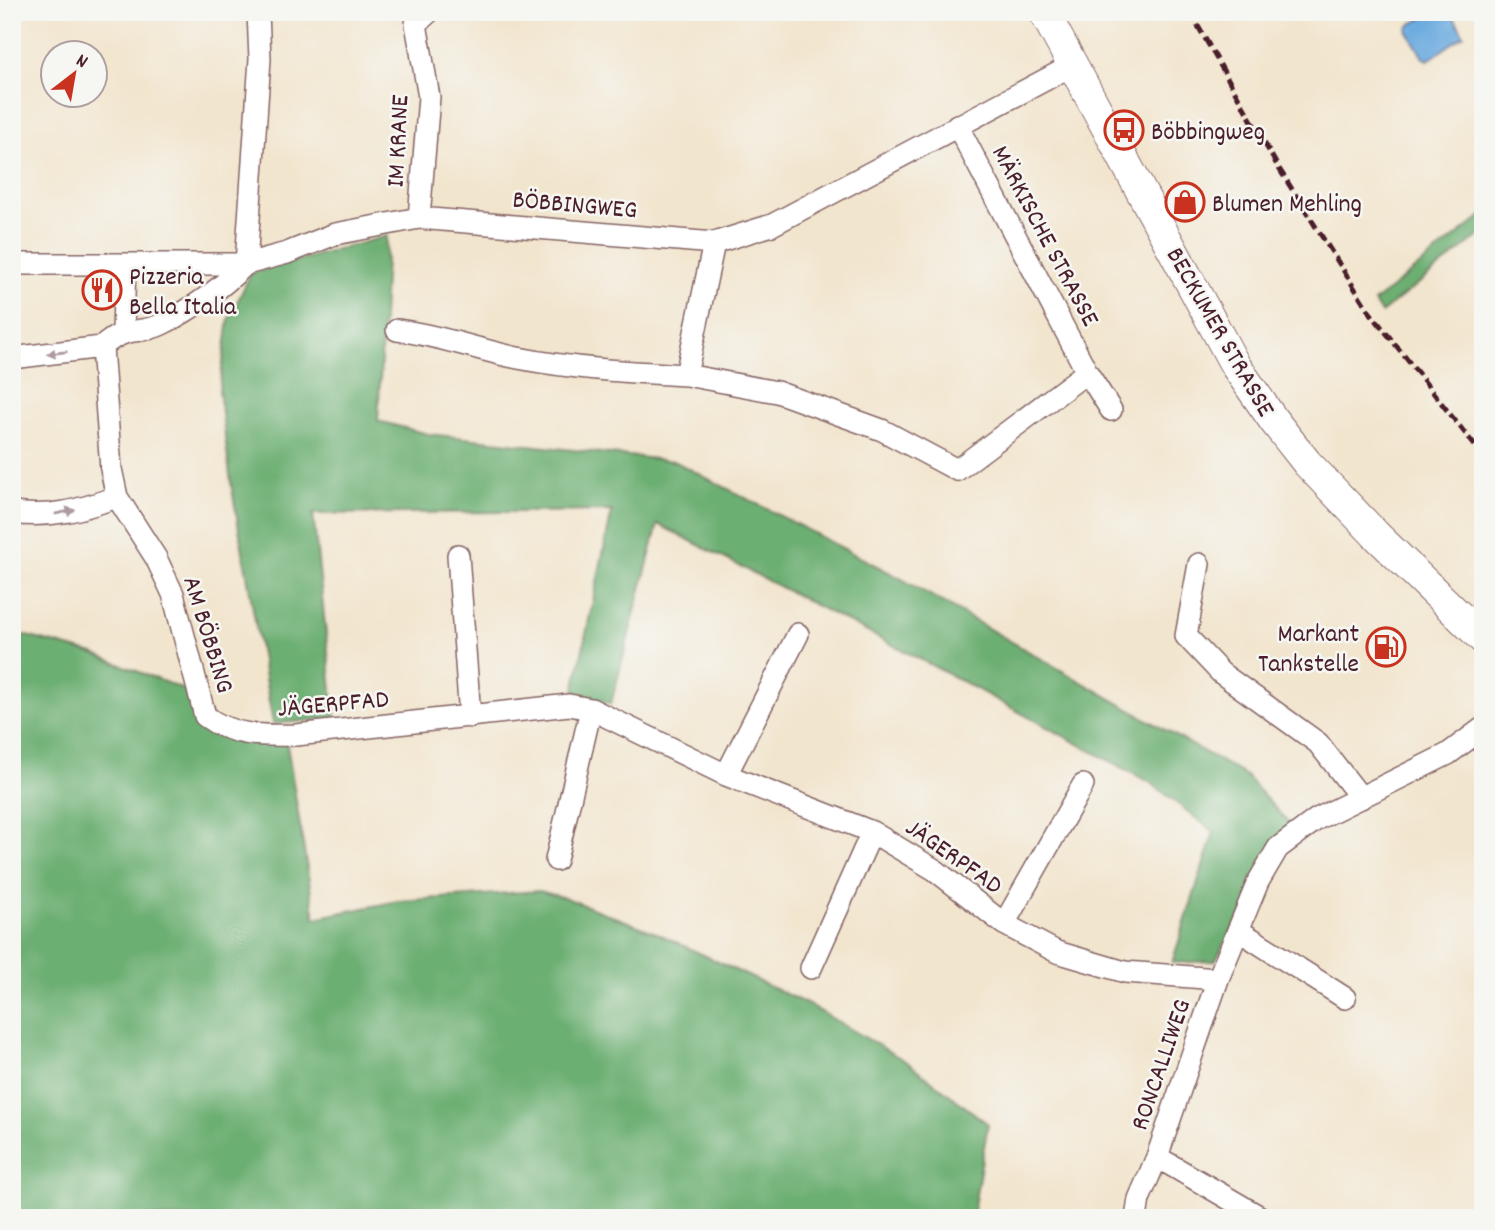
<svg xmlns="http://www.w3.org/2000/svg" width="1495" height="1230" viewBox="0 0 1495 1230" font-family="Dekko,sans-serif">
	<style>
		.forest { fill: #6caf72; stroke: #5b674e; stroke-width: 2 }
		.water { fill: #6cabdf; stroke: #5b6585; stroke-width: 2 }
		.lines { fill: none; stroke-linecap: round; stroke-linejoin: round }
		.minor-casing { stroke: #856464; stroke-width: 24 }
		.secondary-casing { stroke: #856464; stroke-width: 32 }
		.minor { stroke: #fff; stroke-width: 21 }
		.secondary { stroke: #fff; stroke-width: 30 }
		.rail { stroke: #4a1f2b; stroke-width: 5; stroke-dasharray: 10 5; stroke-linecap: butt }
		.oneway { fill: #ae9aa0 }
		.labels { text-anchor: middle; stroke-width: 5; stroke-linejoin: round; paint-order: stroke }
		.poi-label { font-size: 26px; fill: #4a1f2b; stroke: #f6f6f2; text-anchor: start }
		.street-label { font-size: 26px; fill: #4a1f2b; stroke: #f6f6f2 }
	</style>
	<rect width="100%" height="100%" fill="#f6f6f2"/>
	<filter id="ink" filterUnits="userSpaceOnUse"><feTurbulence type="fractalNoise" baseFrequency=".0143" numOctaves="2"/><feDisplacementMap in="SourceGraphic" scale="14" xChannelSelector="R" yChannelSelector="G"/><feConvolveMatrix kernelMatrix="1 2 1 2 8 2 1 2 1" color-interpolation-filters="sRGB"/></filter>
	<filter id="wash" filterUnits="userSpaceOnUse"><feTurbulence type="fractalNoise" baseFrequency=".00686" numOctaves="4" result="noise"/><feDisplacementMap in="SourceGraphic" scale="28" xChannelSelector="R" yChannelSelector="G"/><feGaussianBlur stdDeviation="1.57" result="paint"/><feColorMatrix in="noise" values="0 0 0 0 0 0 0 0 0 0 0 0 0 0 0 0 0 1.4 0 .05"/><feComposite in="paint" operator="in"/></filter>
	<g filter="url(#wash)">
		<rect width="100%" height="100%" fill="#f2e5ce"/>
		<!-- forest -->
		<path class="forest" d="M 1483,215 L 1483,233 L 1381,313 L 1374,302 Z
			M 387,236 L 378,421 L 428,434 L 674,461 L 900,578 L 1246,776 L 1291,826 L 1215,961 L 1172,963 L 1214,832 L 1151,783 L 941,670 L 658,524 L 611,704 L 574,691 L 612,511 L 313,514 L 335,718 L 273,724 L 231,483 L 219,390 L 229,319 L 251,273 Z
			M 12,632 L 94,654 L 195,694 L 220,729 L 286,739 L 315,918 L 398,901 L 539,891 L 566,898 L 659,934 L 809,1005 L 907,1062 L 988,1124 L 972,1218 L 12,1218 Z"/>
		<!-- water -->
		<path class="water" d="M 1433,12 L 1451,12 L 1464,35 L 1428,60 L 1423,58 L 1407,30 L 1410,25 Z"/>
	</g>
	<g filter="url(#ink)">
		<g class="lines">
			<!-- minor casing -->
			<g class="minor-casing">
				<path id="minor" d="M 419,218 L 429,97 L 416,24 L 429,12
					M 714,243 L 686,375 L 777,392 L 882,430 L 957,470 L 1087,372 L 957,125
					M 12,264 L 246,264 L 287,253 L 335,234 L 419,218 L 714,243 L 772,225 L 1073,65
					M 246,264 C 221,288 193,309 162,324 C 138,336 127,324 102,347 L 111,469 L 117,497 L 156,558 L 173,594 L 205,716 C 233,737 262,736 296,735 L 569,705 L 591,709 L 726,775 L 872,832 L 935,870 L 1004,924 L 1057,952 L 1125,972 L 1218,979
					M 246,264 L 260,59 L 258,12
					M 397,330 C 439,335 477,350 518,358 C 574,369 629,372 686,375
					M 123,331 L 125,264
					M 12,358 L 102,347
					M 1087,372 L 1111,410
					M 12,513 C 52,518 79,510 117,497
					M 458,555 L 470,717
					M 1199,564 L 1186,636 L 1221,673 L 1318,743 L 1361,798
					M 726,775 L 798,634
					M 556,860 L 591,709
					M 1004,924 L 1083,785
					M 1238,930 L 1345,998
					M 811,968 L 872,832
					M 1157,1157 L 1262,1218
					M 1136,1218 L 1139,1199 L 1157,1157 L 1218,979 L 1258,882 L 1278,848 L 1317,819 L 1448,754 L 1483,728"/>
			</g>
			<!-- secondary casing -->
			<g class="secondary-casing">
				<path id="secondary" d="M 1044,12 L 1235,365 L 1274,421 L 1307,463 L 1375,534 L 1483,639"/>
			</g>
			<!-- minor -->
			<use href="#minor" class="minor"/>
			<!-- secondary -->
			<use href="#secondary" class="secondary"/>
			<!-- rail -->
			<path class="rail" d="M 1190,12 L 1278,167 L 1369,311 L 1483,456"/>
		</g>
		<!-- one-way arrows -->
		<defs><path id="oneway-solid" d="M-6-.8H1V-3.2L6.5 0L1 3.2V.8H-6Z" transform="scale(1.75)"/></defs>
		<g class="oneway">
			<use href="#oneway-solid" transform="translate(57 353) rotate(173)"/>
			<use href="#oneway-solid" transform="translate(65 512) rotate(-12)"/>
		</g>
	</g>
	<!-- icons -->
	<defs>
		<g id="bus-ring" transform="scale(2.0125)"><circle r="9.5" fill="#f6f6f2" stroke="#c8321e" stroke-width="1.5"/><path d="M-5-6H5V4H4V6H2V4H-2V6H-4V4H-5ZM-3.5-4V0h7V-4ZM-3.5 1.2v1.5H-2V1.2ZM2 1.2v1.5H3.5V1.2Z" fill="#c8321e"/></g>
		<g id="shop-ring" transform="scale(2.0125)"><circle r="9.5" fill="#f6f6f2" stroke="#c8321e" stroke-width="1.5"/><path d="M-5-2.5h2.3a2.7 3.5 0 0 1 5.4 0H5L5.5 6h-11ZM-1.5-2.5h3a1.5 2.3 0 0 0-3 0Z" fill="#c8321e"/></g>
		<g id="restaurant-ring" transform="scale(2.0125)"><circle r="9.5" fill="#f6f6f2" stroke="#c8321e" stroke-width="1.5"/><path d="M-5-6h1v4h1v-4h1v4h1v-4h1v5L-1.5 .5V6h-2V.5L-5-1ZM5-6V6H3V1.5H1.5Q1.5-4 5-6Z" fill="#c8321e"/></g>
		<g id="fuel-ring" transform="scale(2.0125)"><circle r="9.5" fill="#f6f6f2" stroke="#c8321e" stroke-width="1.5"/><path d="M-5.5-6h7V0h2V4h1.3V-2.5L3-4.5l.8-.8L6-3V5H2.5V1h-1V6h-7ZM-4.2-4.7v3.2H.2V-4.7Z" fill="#c8321e"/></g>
	</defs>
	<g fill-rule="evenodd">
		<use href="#bus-ring" x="1124" y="130"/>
		<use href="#shop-ring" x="1185" y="202"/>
		<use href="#restaurant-ring" x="102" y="290"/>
		<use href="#fuel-ring" x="1386" y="647"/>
	</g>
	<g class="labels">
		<!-- poi labels -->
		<g class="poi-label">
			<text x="1151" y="139">Böbbingweg</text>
			<text x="1212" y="211">Blumen Mehling</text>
			<text x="129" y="284">Pizzeria<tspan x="129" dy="30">Bella Italia</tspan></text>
			<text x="1359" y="641" text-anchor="end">Markant<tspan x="1359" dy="30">Tankstelle</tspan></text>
		</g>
		<!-- street labels -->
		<g class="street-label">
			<text transform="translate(396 141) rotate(-87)" y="9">IM KRANE</text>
			<text transform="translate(575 203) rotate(5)" y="9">BÖBBINGWEG</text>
			<text transform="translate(1047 235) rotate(62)" y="9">MÄRKISCHE STRASSE</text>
			<text transform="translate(1222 331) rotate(60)" y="9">BECKUMER STRASSE</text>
			<text transform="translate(210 634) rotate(73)" y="9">AM BÖBBING</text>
			<text transform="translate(333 702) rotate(-5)" y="9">JÄGERPFAD</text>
			<text transform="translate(955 855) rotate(35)" y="9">JÄGERPFAD</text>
			<text transform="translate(1159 1064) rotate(-71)" y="9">RONCALLIWEG</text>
		</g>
	</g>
	<!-- margin -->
	<rect width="1495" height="1230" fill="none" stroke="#f6f6f2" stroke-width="42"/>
	<!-- north arrow -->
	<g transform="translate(74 74) rotate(31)"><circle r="33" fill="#f6f6f2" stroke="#b1a0a2" stroke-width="2"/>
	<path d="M0-5L12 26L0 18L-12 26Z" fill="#c8321e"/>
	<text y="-10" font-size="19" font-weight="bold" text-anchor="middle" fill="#4a1f2b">N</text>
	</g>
</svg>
